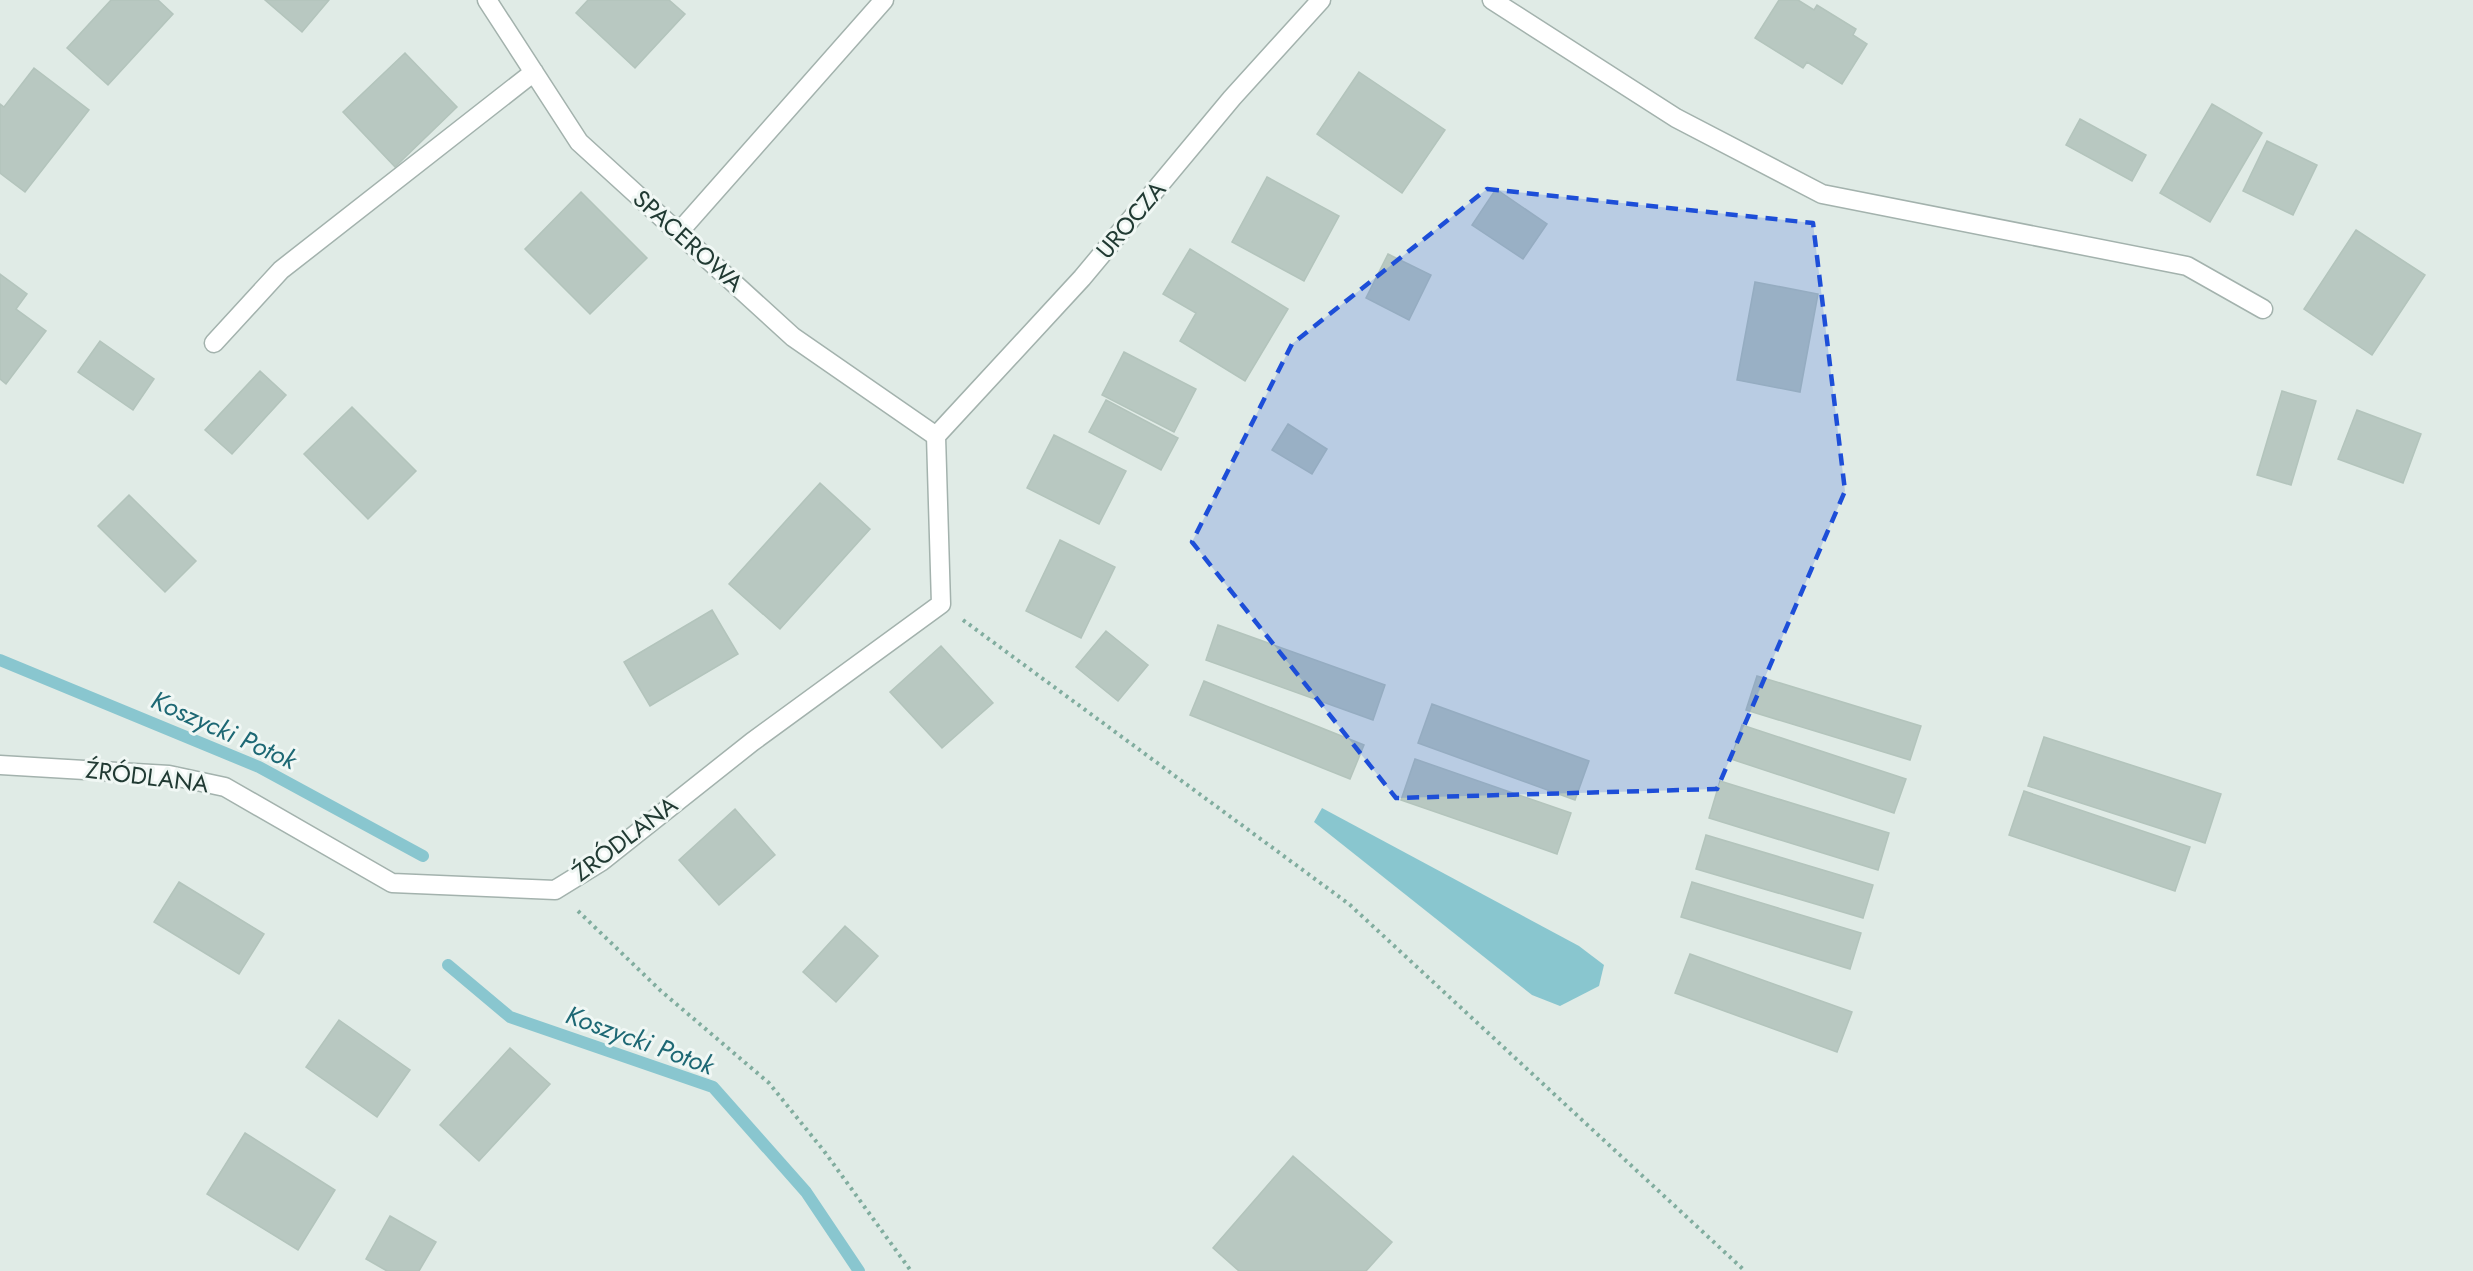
<svg xmlns="http://www.w3.org/2000/svg" width="2473" height="1271" viewBox="0 0 2473 1271" font-family="Jost,sans-serif">
	<style>
		.water { fill: #89c6cf }
		.lines { fill: none; stroke-linecap: round; stroke-linejoin: round }
		.stream { stroke: #89c6cf; stroke-width: 12 }
		.building { fill: #b8c8c1; stroke: #b3c4bc; stroke-width: 1.5 }
		.minor-casing { stroke: #a3b2ad; stroke-width: 21 }
		.path { stroke: #81ad9f; stroke-width: 4; stroke-dasharray: 3 4.5; stroke-linecap: butt }
		.minor { stroke: #fff; stroke-width: 18 }
		.marked { fill: #1d4ed8; fill-opacity: 0.2; stroke: #1d4ed8; stroke-width: 4.5; stroke-dasharray: 12 8; stroke-linejoin: round }
		.labels { text-anchor: middle; stroke-width: 6; stroke-linejoin: round; paint-order: stroke }
		.street-label { font-size: 24px; fill: #213a33; stroke: #f0f7f4 }
		.water-label { font-size: 26px; font-style: italic; fill: #1d6874; stroke: #f0f7f4 }
	</style>
	<rect width="100%" height="100%" fill="#e0ebe6"/>
	<!-- water -->
	<path class="water" d="M 1322,808 L 1579,946 L 1604,965 L 1599,986 L 1560,1006 L 1532,995 L 1314,822 Z"/>
	<g class="lines">
		<!-- stream -->
		<path class="stream" d="M 0,660 L 259,767 L 423,856
			M 448,965 L 510,1017 L 713,1087 L 806,1192 L 859,1271"/>
	</g>
	<!-- building -->
	<path class="building" d="M 111,0 L 158,0 L 173,14 L 108,85 L 67,48 Z
		M 265,0 L 329,0 L 302,32 Z
		M 588,0 L 669,0 L 685,14 L 635,68 L 576,13 Z
		M 1779,0 L 1798,0 L 1814,10 L 1817,5 L 1856,29 L 1853,35 L 1867,44 L 1842,84 L 1807,62 L 1803,68 L 1755,38 Z
		M 405,53 L 457,107 L 395,167 L 343,112 Z
		M 34,68 L 89,110 L 25,192 L 0,173 L 0,104 L 4,107 Z
		M 1359,72 L 1445,130 L 1402,193 L 1317,134 Z
		M 2212,104 L 2262,133 L 2210,222 L 2160,193 Z
		M 2080,119 L 2146,155 L 2132,181 L 2066,145 Z
		M 2267,141 L 2317,165 L 2293,215 L 2243,191 Z
		M 1267,177 L 1339,216 L 1304,281 L 1232,242 Z
		M 1496,189 L 1547,224 L 1523,259 L 1472,225 Z
		M 581,192 L 647,258 L 590,314 L 525,249 Z
		M 2356,230 L 2425,275 L 2372,355 L 2304,309 Z
		M 1190,249 L 1288,309 L 1245,381 L 1180,341 L 1196,313 L 1163,294 Z
		M 1388,254 L 1431,275 L 1409,320 L 1366,298 Z
		M 0,274 L 27,294 L 16,309 L 46,331 L 6,384 L 0,379 Z
		M 1755,282 L 1818,294 L 1800,392 L 1737,380 Z
		M 100,341 L 154,379 L 133,410 L 78,372 Z
		M 1124,352 L 1196,389 L 1174,432 L 1102,395 Z
		M 260,371 L 286,395 L 232,454 L 205,430 Z
		M 2282,391 L 2316,401 L 2291,485 L 2257,475 Z
		M 1106,400 L 1178,438 L 1161,470 L 1089,432 Z
		M 352,407 L 416,471 L 368,519 L 304,454 Z
		M 2357,410 L 2421,434 L 2403,483 L 2338,459 Z
		M 1288,424 L 1327,449 L 1312,474 L 1272,450 Z
		M 1054,435 L 1126,471 L 1099,524 L 1027,488 Z
		M 820,483 L 870,529 L 780,629 L 729,584 Z
		M 129,495 L 196,561 L 165,592 L 98,526 Z
		M 1060,540 L 1115,567 L 1081,638 L 1026,611 Z
		M 712,610 L 738,654 L 650,706 L 624,662 Z
		M 1218,625 L 1385,685 L 1373,720 L 1206,660 Z
		M 1106,631 L 1148,665 L 1118,701 L 1076,667 Z
		M 941,646 L 993,703 L 942,748 L 890,692 Z
		M 1757,676 L 1921,726 L 1910,760 L 1746,710 Z
		M 1204,681 L 1364,745 L 1350,779 L 1190,715 Z
		M 1432,704 L 1589,761 L 1575,800 L 1418,743 Z
		M 1742,725 L 1906,779 L 1894,813 L 1731,759 Z
		M 2044,737 L 2221,794 L 2205,843 L 2028,786 Z
		M 1415,759 L 1571,813 L 1557,854 L 1401,800 Z
		M 1720,781 L 1889,833 L 1878,870 L 1709,818 Z
		M 2024,791 L 2190,847 L 2175,891 L 2009,835 Z
		M 735,809 L 775,855 L 719,905 L 679,860 Z
		M 1706,835 L 1873,885 L 1863,918 L 1696,869 Z
		M 179,882 L 264,934 L 239,974 L 154,922 Z
		M 1692,882 L 1861,933 L 1850,969 L 1681,917 Z
		M 845,926 L 878,956 L 836,1002 L 803,972 Z
		M 1690,954 L 1852,1012 L 1837,1052 L 1675,993 Z
		M 339,1020 L 410,1070 L 377,1117 L 306,1067 Z
		M 510,1048 L 550,1084 L 479,1161 L 440,1125 Z
		M 245,1133 L 335,1190 L 298,1250 L 207,1194 Z
		M 1293,1156 L 1392,1242 L 1366,1271 L 1239,1271 L 1213,1248 Z
		M 390,1216 L 436,1242 L 419,1271 L 387,1271 L 366,1259 Z"/>
	<g class="lines">
		<!-- minor casing -->
		<g class="minor-casing">
			<path id="minor" d="M 487,0 L 579,142 L 793,337 L 936,436
				M 1492,0 L 1676,118 L 1822,194 L 2187,266 L 2263,309
				M 679,232 L 884,0
				M 214,343 L 281,270 L 534,72
				M 936,436 L 1082,278 L 1232,98 L 1321,0
				M 0,765 L 169,775 L 225,787 L 392,883 L 555,890 L 602,861 L 752,742 L 941,604 L 936,436"/>
		</g>
		<!-- path -->
		<path class="path" d="M 963,620 L 1349,904 L 1745,1271
			M 578,911 L 661,991 L 769,1083 L 824,1151 L 911,1271"/>
		<!-- minor -->
		<use href="#minor" class="minor"/>
	</g>
	<!-- marked area -->
	<path class="marked" d="M 1487,189 L 1813,223 L 1845,491 L 1717,789 L 1396,798 L 1192,542 L 1292,344 Z"/>
	<g class="labels">
		<!-- street labels -->
		<g class="street-label">
			<text transform="translate(1131 220) rotate(-50)" y="8">UROCZA</text>
			<text transform="translate(688 241) rotate(42)" y="8">SPACEROWA</text>
			<text transform="translate(147 777) rotate(7)" y="8">ŹRÓDLANA</text>
			<text transform="translate(625 839) rotate(-37)" y="8">ŹRÓDLANA</text>
		</g>
		<!-- water labels -->
		<g class="water-label">
			<text transform="translate(224 730) rotate(24)" y="9">Koszycki Potok</text>
			<text transform="translate(640 1040) rotate(20)" y="9">Koszycki Potok</text>
		</g>
	</g>
</svg>
